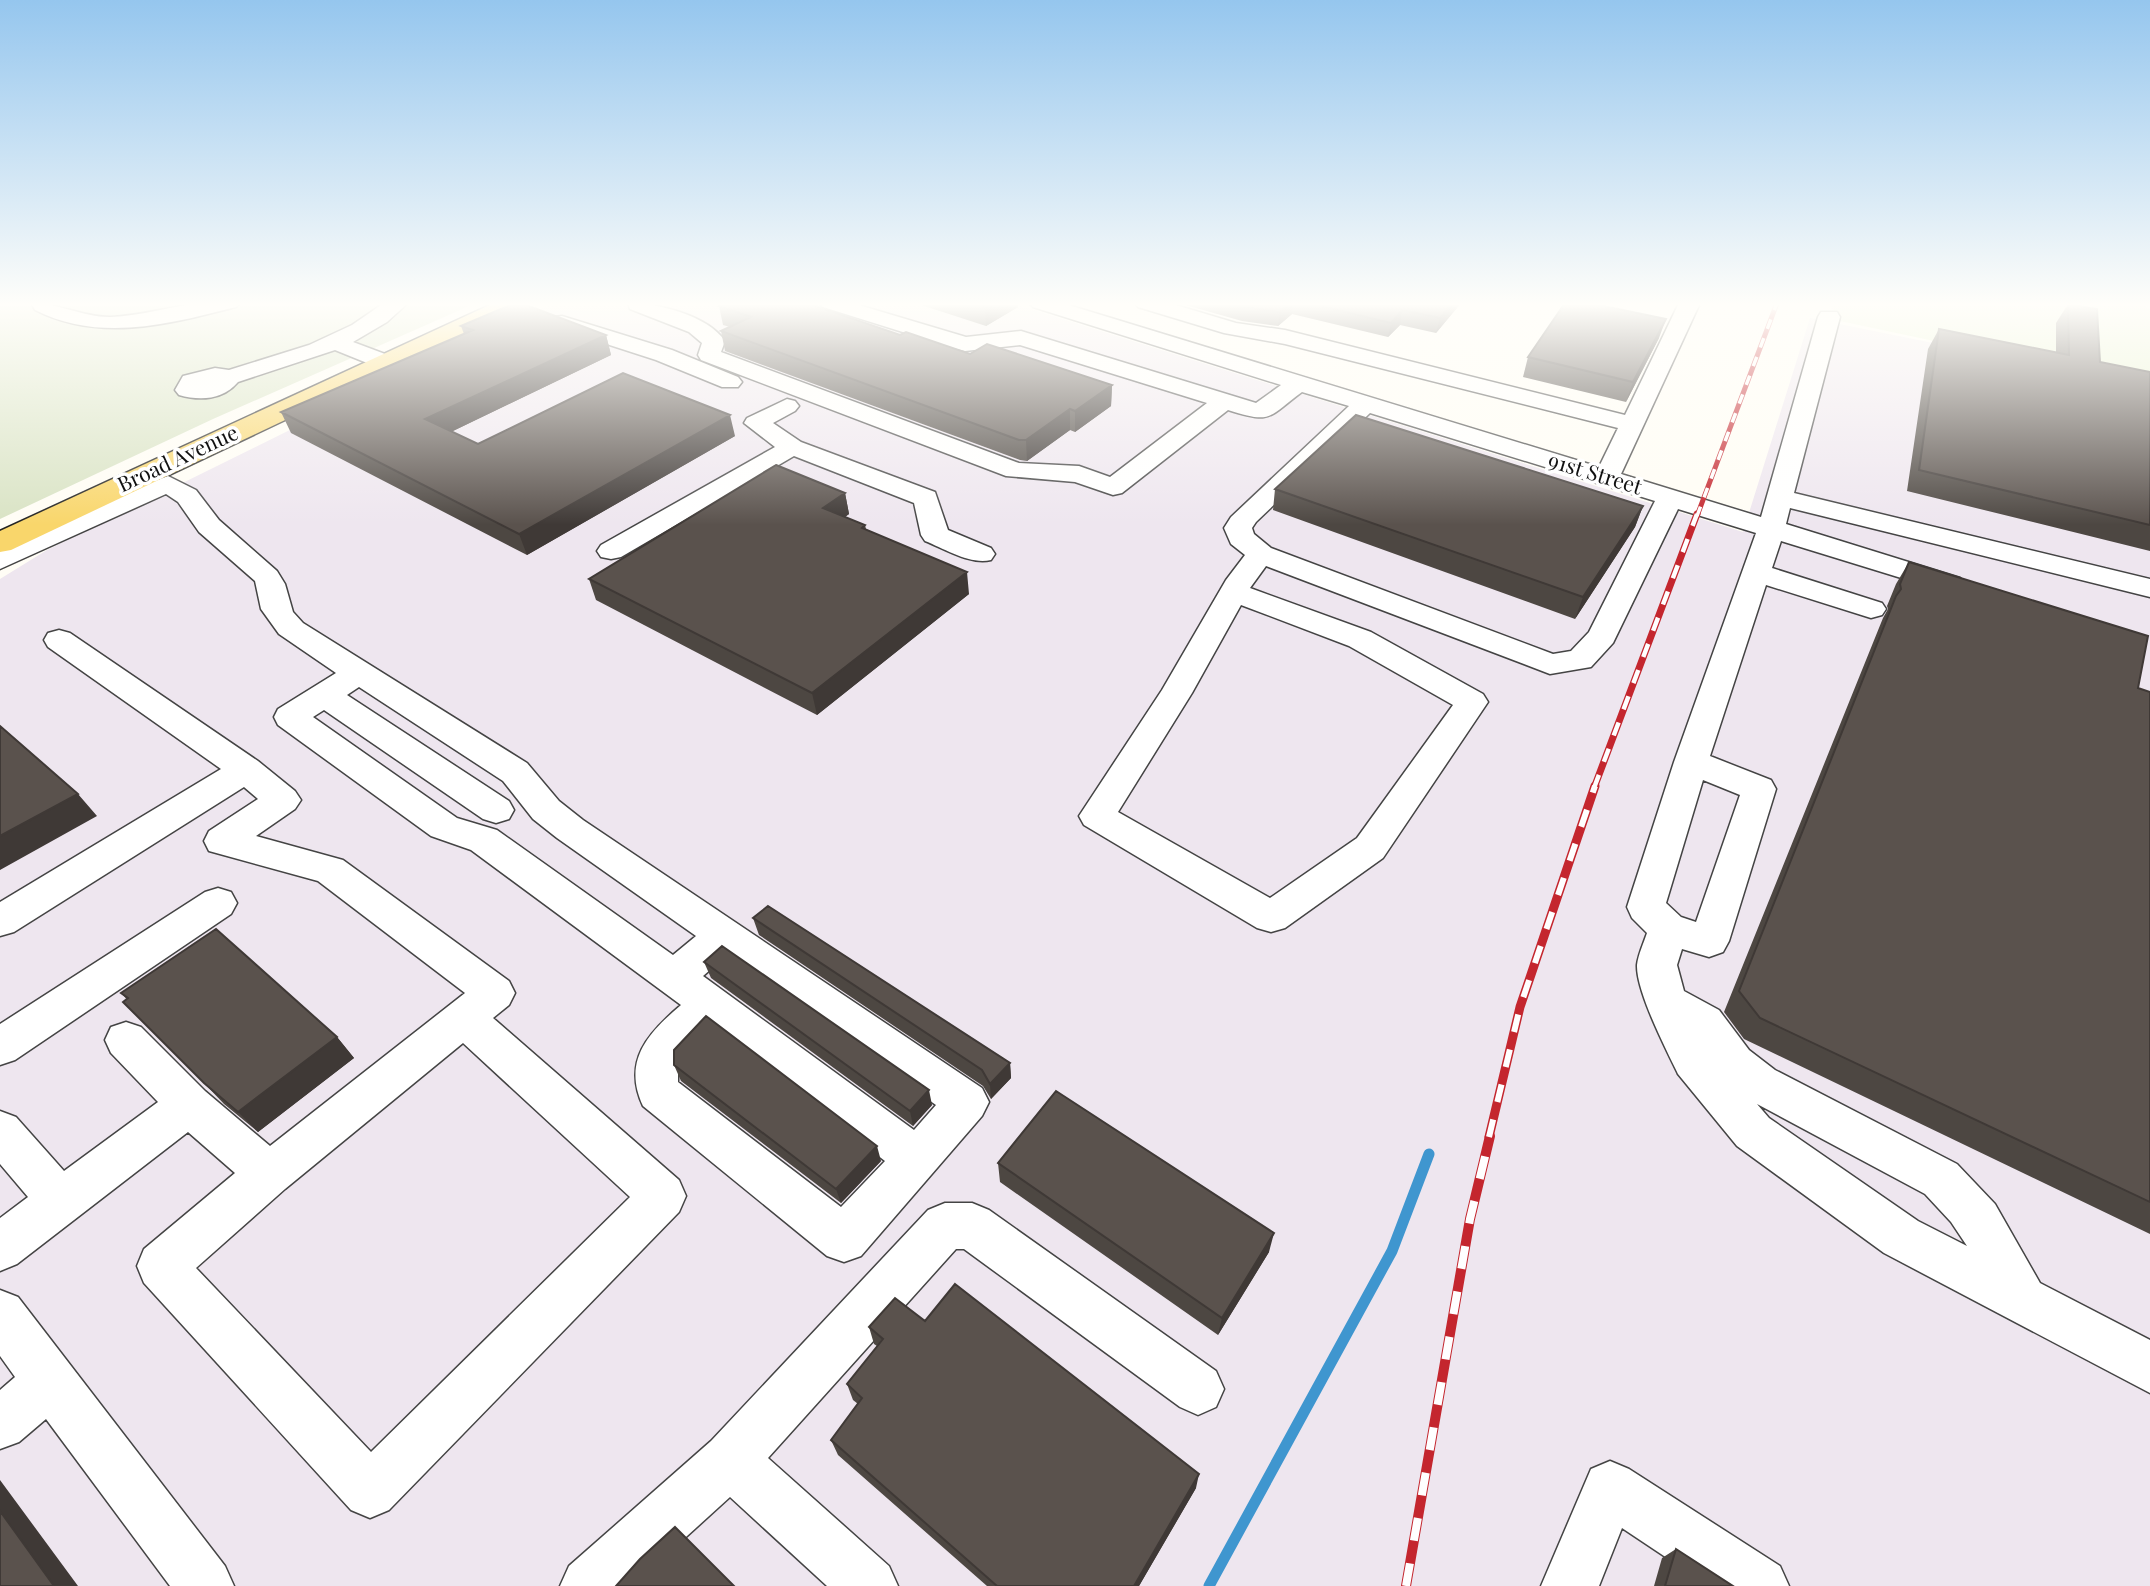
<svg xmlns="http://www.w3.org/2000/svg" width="2150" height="1586" viewBox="0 0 2150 1586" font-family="'Playfair Display',serif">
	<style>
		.industrial { fill: #eee6ef }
		.cemetery { fill: #d9e3c4 }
		.pitch { fill: #e6f2cf }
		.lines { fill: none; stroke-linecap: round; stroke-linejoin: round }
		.stream { stroke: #3f96cf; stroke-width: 11 }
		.minor-casing { stroke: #444; stroke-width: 3 }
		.major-casing { stroke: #222; stroke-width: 3 }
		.minor { fill: #fff; fill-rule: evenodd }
		.major { fill: #f9d66b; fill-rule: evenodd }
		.rail-far3-casing { stroke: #c4262e; stroke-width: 5 }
		.rail-far2-casing { stroke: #c4262e; stroke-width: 7 }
		.rail-far1-casing { stroke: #c4262e; stroke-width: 9 }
		.rail-casing { stroke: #c4262e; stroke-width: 10 }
		.rail-far3 { stroke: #fff; stroke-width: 3.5; stroke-dasharray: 10; stroke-linecap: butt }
		.rail-far2 { stroke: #fff; stroke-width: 4.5; stroke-dasharray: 14; stroke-linecap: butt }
		.rail-far1 { stroke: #fff; stroke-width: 6; stroke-dasharray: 18; stroke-linecap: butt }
		.rail { stroke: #fff; stroke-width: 8; stroke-dasharray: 23; stroke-linecap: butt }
		.wall { fill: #4d4742 }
		.shaded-wall { fill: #3f3936 }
		.building { fill: #5a524d; stroke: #3f3936; stroke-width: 2 }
		.labels { text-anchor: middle; stroke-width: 7; stroke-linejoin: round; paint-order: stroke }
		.far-street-label { font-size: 21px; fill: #111; stroke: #fff }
	</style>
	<rect width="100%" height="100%" fill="#fffdf5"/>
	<!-- industrial -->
	<path class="industrial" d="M 554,303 L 1011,303 L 1743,532 L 1810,318 L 2150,387 L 2150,1586 L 0,1586 L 0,579 L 47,550 L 403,374 Z"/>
	<!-- cemetery -->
	<path class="cemetery" d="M 0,303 L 476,303 L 213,419 L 0,519 Z"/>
	<!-- pitch -->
	<path class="pitch" d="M 1829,303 L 2137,303 L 2150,309 L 2150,387 L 1840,321 Z"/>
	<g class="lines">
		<!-- stream -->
		<path class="stream" d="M 1209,1586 L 1392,1251 L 1429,1154"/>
		<!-- minor casing -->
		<g class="minor-casing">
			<path id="minor" d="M 31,303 C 59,303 82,317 110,317 C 142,316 171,306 202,303 C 214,302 227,303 240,303 L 236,307 C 169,324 100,343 35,310 Z
				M 384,303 L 408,303 L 387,322 L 353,342 L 393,357 L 396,362 L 393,367 L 377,367 L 335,350 L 238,382 C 223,400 200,401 179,395 L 175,390 L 183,376 L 215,368 L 229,370 L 309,345 L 352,325 Z
				M 628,303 C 657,303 707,315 725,341 L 721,352 L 1019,463 L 1079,466 L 1110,477 L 1207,403 L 1020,345 L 965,351 L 957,349 L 823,307 L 819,303 L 852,303 L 966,337 L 1021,331 L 1256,403 L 1281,385 L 1033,307 L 1029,303 L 1062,303 L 1599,467 L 1618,428 L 1285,344 L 1224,333 L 1138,307 L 1134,303 L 1169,303 L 1236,323 L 1285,330 L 1625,415 L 1679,303 L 1700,303 L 1621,474 L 1761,517 L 1818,317 L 1821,312 L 1837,312 L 1840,317 L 1794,493 L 2150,579 L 2150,597 L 1790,508 L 1786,524 L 1960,578 L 1965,584 L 1960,590 L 1950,593 L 1781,541 L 1772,568 L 1882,603 L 1886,609 L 1882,615 L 1871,618 L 1766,585 L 1710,756 L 1771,780 L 1776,789 L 1729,941 L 1723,952 L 1709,957 L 1682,949 L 1677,965 L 1684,991 L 1719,1010 L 1749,1050 L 1775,1070 L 1957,1164 L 1995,1204 L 2040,1283 L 2150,1340 L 2150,1393 L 1884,1253 L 1737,1146 L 1678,1074 C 1666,1049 1636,991 1637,965 C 1638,955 1644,942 1647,933 L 1632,918 L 1627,907 L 1674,762 L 1756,533 L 1678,509 L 1613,643 L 1591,667 L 1550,674 L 1266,566 L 1250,588 L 1371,632 L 1483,694 L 1488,702 L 1383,858 L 1285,928 L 1271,932 L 1257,928 L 1084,825 L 1079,816 L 1162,690 L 1226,580 L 1245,555 L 1231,544 L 1224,528 L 1231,517 L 1349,406 L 1302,392 C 1267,418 1272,424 1228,410 L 1122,493 L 1113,495 L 1075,482 L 1006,476 L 701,360 L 698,355 L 702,343 L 689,332 L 630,309 ZM 1370,413 L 1655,501 L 1589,632 L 1571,651 L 1553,654 L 1271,548 L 1254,534 L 1252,528 L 1256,522 ZM 1241,605 L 1349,646 L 1453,705 L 1357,838 L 1270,898 L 1118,812 L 1192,693 ZM 1703,780 L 1740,795 L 1696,922 L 1681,917 L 1666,903 ZM 1757,1104 L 1925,1194 L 1951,1222 L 1967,1246 L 1918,1221 L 1769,1118 Z
				M 562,316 L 672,350 L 738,377 L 742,382 L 738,387 L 722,387 L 656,360 L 554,327 L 551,322 L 554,317 Z
				M 787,399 L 795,401 L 799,406 L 795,411 L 773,423 L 801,442 L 935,492 L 948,530 L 991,548 L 995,554 L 991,560 C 970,565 945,549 925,541 L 921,535 L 914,503 L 794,456 L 621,557 L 611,559 L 601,557 L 597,551 L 601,545 L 775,447 L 744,423 L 747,418 Z
				M 168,476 L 196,490 L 219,520 L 277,571 L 285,584 L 293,612 L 303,623 L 527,763 L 559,801 L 583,820 L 982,1088 L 989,1102 L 982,1116 L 861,1256 L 844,1262 L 827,1256 L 643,1106 C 622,1061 648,1033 681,1005 L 471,850 L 431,836 L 278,725 L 274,717 L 278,709 L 336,673 L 279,634 L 261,609 L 255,581 L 199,532 L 178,502 L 166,494 L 0,569 L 0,549 L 95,504 ZM 359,687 L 503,781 L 533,819 L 557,838 L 696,936 L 673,955 L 497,830 L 457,818 L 313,717 L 324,710 L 483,819 L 496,823 L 509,819 L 514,810 L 509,801 L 347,695 ZM 725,957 L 936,1105 L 914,1130 L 703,976 ZM 712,1028 L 885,1161 L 841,1207 L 678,1082 L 678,1065 Z
				M 59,630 L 70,633 L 258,761 L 295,791 L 301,800 L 295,809 L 256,836 L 343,860 L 509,981 L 515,993 L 509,1005 L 493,1018 L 679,1180 L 686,1196 L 679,1212 L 389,1510 L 370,1518 L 351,1510 L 144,1283 L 137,1266 L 144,1249 L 235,1173 L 188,1132 L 17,1264 L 0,1271 L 0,1218 L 28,1197 L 0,1164 L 0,1111 L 16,1117 L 64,1171 L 158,1102 L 111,1053 L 105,1040 L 111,1027 L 126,1022 L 141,1027 L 205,1091 L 270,1146 L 465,993 L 318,881 L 209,851 L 204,841 L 209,831 L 258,799 L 244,787 L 14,932 L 0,936 L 0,902 L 221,769 L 48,647 L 44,640 L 48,633 ZM 463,1043 L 630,1197 L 371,1452 L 196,1268 L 285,1189 Z
				M 218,888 L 231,892 L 237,903 L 231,914 L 15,1060 L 0,1065 L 0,1024 L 205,892 Z
				M 945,1203 L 972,1203 L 989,1210 L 1216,1371 L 1224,1389 L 1216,1407 L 1198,1415 L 1180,1407 L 964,1249 L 956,1249 L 768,1458 L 889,1566 L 898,1586 L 827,1586 L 730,1497 L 632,1586 L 560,1586 L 569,1566 L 711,1441 L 928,1210 Z
				M 0,1290 L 18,1297 L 225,1566 L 234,1586 L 170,1586 L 46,1419 L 19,1442 L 0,1449 L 0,1390 L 15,1377 L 0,1356 Z
				M 1610,1461 L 1629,1469 L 1780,1566 L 1789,1586 L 1709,1586 L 1622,1528 L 1599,1586 L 1541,1586 L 1591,1469 Z"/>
		</g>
		<!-- major casing -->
		<g class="major-casing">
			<path id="major" d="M 494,303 L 525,303 L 521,308 L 11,550 L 0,552 L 0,531 Z"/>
		</g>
		<!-- minor -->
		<use href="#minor" class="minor"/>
		<!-- major -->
		<use href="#major" class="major"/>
		<!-- rail-far3 casing -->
		<g class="rail-far3-casing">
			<path id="rail-far3" d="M 1697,516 L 1777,303"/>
		</g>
		<!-- rail-far2 casing -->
		<g class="rail-far2-casing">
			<path id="rail-far2" d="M 1594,788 L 1697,514"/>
		</g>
		<!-- rail-far1 casing -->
		<g class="rail-far1-casing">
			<path id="rail-far1" d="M 1489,1137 L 1520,1007 L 1595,786"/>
		</g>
		<!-- rail casing -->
		<g class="rail-casing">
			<path id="rail" d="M 1406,1586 L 1470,1219 L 1490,1136"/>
		</g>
		<!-- rail-far3 -->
		<use href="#rail-far3" class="rail-far3"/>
		<!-- rail-far2 -->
		<use href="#rail-far2" class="rail-far2"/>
		<!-- rail-far1 -->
		<use href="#rail-far1" class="rail-far1"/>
		<!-- rail -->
		<use href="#rail" class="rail"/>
	</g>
	<!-- wall -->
	<path class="wall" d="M 915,303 L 1018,303 L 1018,307 L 986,326 Z
		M 1182,303 L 1461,303 L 1436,333 L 1400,325 L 1388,337 L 1292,314 L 1278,326 L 1242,321 L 1182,304 Z
		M 2068,304 L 2100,362 L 2150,372 L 2150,551 L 1907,491 L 1928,349 L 1939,329 L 2056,353 L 2056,323 Z
		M 719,306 L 900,335 L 970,354 L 1112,385 L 1111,406 L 1075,432 L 1070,430 L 1027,461 L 1020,460 L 725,351 L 721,331 L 730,327 L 723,325 Z
		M 461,326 L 606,335 L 611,355 L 451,432 L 478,444 L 735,436 L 527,555 L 291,433 L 281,412 L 464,334 Z
		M 1659,338 L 1626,402 L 1523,377 L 1528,357 Z
		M 1275,489 L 1643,506 L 1635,527 L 1575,619 L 1273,510 Z
		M 845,493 L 849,514 L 845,517 L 865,525 L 866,529 L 969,594 L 817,715 L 596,600 L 589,579 Z
		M 1909,562 L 2138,688 L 2150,692 L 2150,1234 L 1744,1039 L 1724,1012 L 1883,618 L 1888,609 L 1887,606 L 1896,584 Z
		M 753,918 L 1010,1063 L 1011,1078 L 991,1099 L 983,1086 L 759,935 Z
		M 704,962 L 932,1105 L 913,1126 L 711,978 Z
		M 121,993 L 337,1037 L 354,1058 L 258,1132 L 224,1104 L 204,1083 Z
		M 674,1065 L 881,1161 L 841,1203 L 681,1081 Z
		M 998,1163 L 1269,1252 L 1218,1335 L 1000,1182 Z
		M 925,1321 L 1196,1488 L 1139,1586 L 987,1586 L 838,1455 L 831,1440 L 858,1404 L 853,1400 L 847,1384 L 877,1346 L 874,1344 L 869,1327 Z
		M 1676,1549 L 1733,1586 L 1654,1586 L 1662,1558 Z"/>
	<!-- shaded-wall -->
	<path class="shaded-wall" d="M 991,303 L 1018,303 L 1018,307 L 986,326 L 985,307 Z
		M 1290,303 L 1293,303 L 1292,314 L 1278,326 L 1280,312 Z
		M 1452,303 L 1461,303 L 1436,333 L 1440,318 Z
		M 1402,310 L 1400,325 L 1388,337 L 1391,323 Z
		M 1666,319 L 1659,338 L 1626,402 L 1633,382 Z
		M 606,335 L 611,355 L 434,440 L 425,419 Z
		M 1112,385 L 1111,406 L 1075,432 L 1075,411 Z
		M 1070,409 L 1070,430 L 1027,461 L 1026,440 Z
		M 730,415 L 735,436 L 527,555 L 519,534 Z
		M 845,493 L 849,514 L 827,529 L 823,508 Z
		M 1643,506 L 1635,527 L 1575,619 L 1583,597 Z
		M 967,572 L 969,594 L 817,715 L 812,693 Z
		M 78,794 L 97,816 L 0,870 L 0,836 Z
		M 337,1037 L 354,1058 L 258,1132 L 238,1112 Z
		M 1010,1063 L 1011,1078 L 991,1099 L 990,1084 Z
		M 929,1090 L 932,1105 L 913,1126 L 910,1111 Z
		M 877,1146 L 881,1161 L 841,1203 L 836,1189 Z
		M 1274,1233 L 1269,1252 L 1218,1335 L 1222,1318 Z
		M 1199,1474 L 1196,1488 L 1139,1586 L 1134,1586 Z
		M 0,1480 L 78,1586 L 54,1586 L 0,1511 Z"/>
	<!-- building -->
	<path class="building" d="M 515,303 L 521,303 L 606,335 L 425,419 L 478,444 L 623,373 L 730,415 L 519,534 L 281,412 L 473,330 L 461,326 Z
		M 724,303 L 807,303 L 900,335 L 906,332 L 970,354 L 987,344 L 1112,385 L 1075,411 L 1070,409 L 1026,440 L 1019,440 L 721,331 L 751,317 L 719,306 Z
		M 973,303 L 991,303 L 985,307 Z
		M 1230,303 L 1290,303 L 1280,312 L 1243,307 Z
		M 1308,303 L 1452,303 L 1440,318 L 1402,310 L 1391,323 Z
		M 1565,303 L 1589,303 L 1666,319 L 1633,382 L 1528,357 Z
		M 2068,304 L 2097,309 L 2100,362 L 2150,372 L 2150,525 L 1919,470 L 1939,329 L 2069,355 Z
		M 1356,415 L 1643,506 L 1583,597 L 1275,489 Z
		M 776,465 L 845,493 L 823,508 L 865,525 L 862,528 L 967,572 L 812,693 L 589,579 Z
		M 1909,562 L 2148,636 L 2138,688 L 2150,692 L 2150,1202 L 1760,1018 L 1739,991 L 1896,596 L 1901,589 L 1900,584 Z
		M 0,726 L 78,794 L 0,836 Z
		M 768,906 L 1010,1063 L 990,1084 L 982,1070 L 753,918 Z
		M 216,929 L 337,1037 L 238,1112 L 204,1083 L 123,1002 L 128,998 L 121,993 Z
		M 722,946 L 929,1090 L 910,1111 L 704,962 Z
		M 706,1016 L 877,1146 L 836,1189 L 674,1065 L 674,1050 Z
		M 1056,1091 L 1274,1233 L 1222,1318 L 998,1163 Z
		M 955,1284 L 1199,1474 L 1134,1586 L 997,1586 L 831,1440 L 862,1398 L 847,1384 L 883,1339 L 869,1327 L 895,1298 L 925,1321 Z
		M 0,1511 L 54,1586 L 0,1586 Z
		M 675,1527 L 734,1586 L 616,1586 L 640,1559 Z
		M 1676,1549 L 1733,1586 L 1665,1586 Z"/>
	<!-- sky -->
	<linearGradient id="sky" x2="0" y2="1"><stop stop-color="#95c6ee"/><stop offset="0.58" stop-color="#fffefa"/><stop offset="1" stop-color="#fffefa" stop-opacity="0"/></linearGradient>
	<rect width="2150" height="525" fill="url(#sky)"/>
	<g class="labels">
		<!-- far-street labels -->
		<g class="far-street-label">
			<text transform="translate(178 459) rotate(-25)" y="7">Broad Avenue</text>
			<text transform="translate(1595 474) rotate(17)" y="7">91st Street</text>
		</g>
	</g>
</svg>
